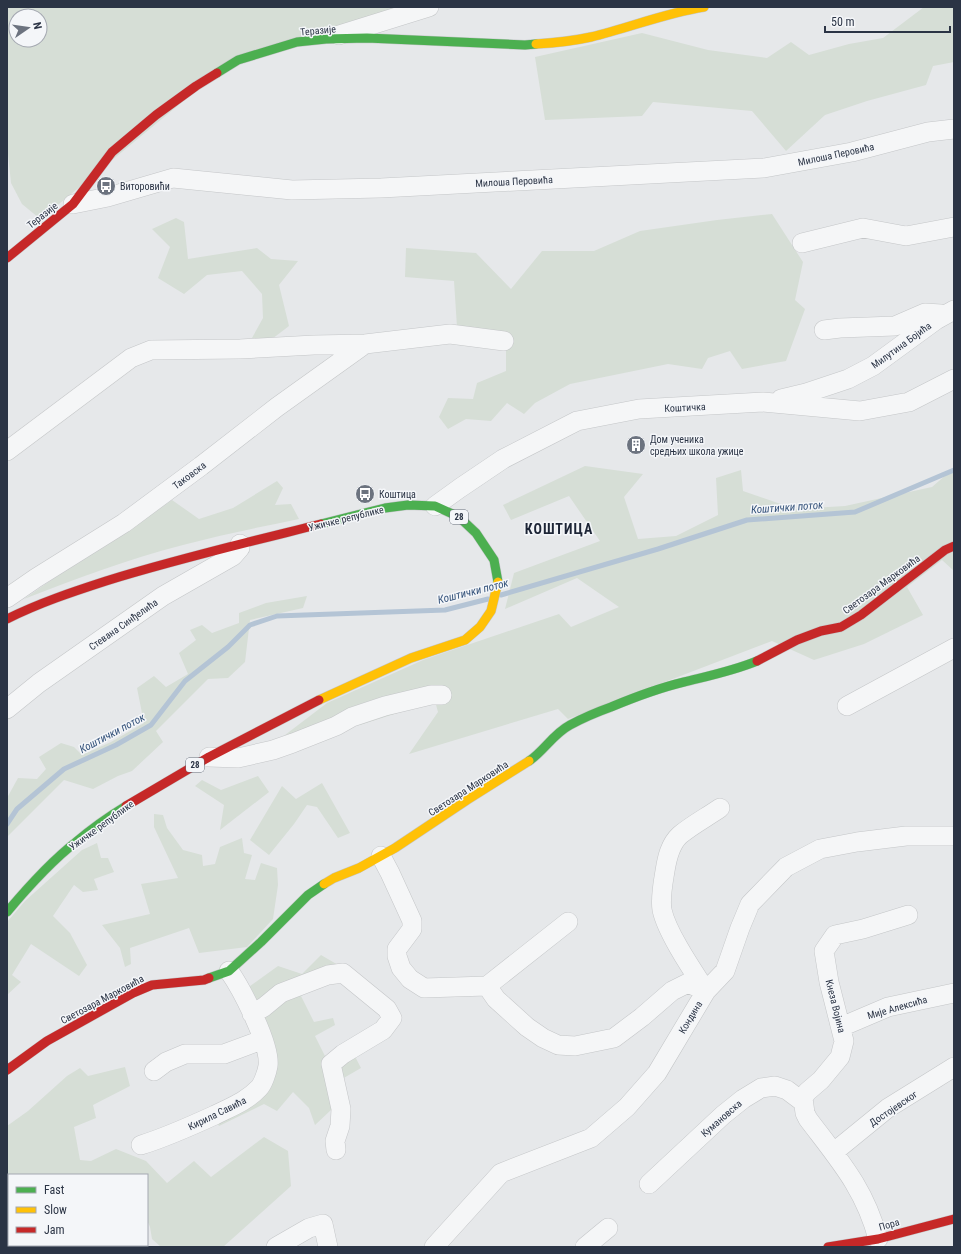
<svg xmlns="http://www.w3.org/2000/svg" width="961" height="1254" viewBox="0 0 961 1254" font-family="'Roboto Condensed',sans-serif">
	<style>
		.green { fill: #d6ded6; fill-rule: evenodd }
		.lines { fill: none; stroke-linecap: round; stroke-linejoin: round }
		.stream { stroke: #b4c4d5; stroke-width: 5 }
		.street-casing { stroke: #c4c6c8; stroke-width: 20 }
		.fast-casing { stroke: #c4c6c8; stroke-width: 10 }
		.slow-casing { stroke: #c4c6c8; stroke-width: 10 }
		.jam-casing { stroke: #c4c6c8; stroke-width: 10 }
		.street { stroke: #f5f6f7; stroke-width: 19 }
		.fast { stroke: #4caf50; stroke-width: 9 }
		.slow { stroke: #ffc107; stroke-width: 9 }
		.jam { stroke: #c62828; stroke-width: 9 }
		.labels { text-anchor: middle; stroke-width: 3; stroke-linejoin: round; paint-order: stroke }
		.shield { fill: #f4f6f9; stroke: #676e7b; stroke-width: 1 }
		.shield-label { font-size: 9px; font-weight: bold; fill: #2b3445 }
		.street-label { font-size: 10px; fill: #2b3445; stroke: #f4f6f9 }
		.poi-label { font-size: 10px; fill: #2b3445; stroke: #f4f6f9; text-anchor: start }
		.water-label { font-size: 11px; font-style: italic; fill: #34527a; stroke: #f4f6f9 }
		.district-label { font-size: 14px; font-weight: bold; letter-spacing: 1px; fill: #1d2536; stroke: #f4f6f9 }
	</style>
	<rect width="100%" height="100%" fill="#e6e8ea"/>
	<!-- green -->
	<path class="green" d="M 7,7 L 408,7 L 227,65 L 59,204 L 39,218 L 22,204 L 11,183 L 7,144 ZM 16,16 L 40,16 L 40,40 L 16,40 Z
		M 924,7 L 954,7 L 954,62 L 933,66 L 926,85 L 867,101 L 825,115 L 786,151 L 752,111 L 653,102 L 642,116 L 545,120 L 535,57 L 642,33 L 708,50 L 767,58 L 791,42 L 809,55 L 849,44 L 883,38 Z
		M 772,214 L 803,262 L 795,300 L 805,309 L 786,361 L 742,369 L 730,351 L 708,358 L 702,369 L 668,364 L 570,384 L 535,403 L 524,414 L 507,403 L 491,421 L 466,419 L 448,429 L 439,417 L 448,398 L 473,399 L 477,383 L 506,371 L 506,350 L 457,327 L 454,281 L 405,277 L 406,248 L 476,253 L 511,289 L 542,251 L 594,251 L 640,231 L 717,220 Z
		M 176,218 L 184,222 L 188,259 L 257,248 L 271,259 L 298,261 L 279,285 L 289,326 L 272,339 L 252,338 L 263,318 L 262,294 L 242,271 L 207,275 L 184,294 L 158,278 L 170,247 L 152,229 Z
		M 585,466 L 643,474 L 624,497 L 638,539 L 676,536 L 718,515 L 716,478 L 741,470 L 743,491 L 795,509 L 845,506 L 932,487 L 954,468 L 954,571 L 942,560 L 907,587 L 923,615 L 864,644 L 814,660 L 772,641 L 568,719 L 558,709 L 409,754 L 438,712 L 435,701 L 360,725 L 285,735 L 327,703 L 423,660 L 559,614 L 571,627 L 619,607 L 577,578 L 505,609 L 514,573 L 600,541 L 569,496 L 511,520 L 503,505 Z
		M 277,481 L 283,488 L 275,505 L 291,504 L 299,519 C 260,527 221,535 183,545 C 128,559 76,579 24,599 L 57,576 L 122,535 L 172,500 L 199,519 L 233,508 Z
		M 307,596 L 303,608 L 250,620 L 245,662 L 228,678 L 208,679 L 156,731 L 163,742 L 132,771 L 118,776 L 93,789 L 64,780 L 7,837 L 7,798 L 18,778 L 37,779 L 46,769 L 39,757 L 61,743 L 74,747 L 82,755 L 111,742 L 144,723 L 137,688 L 154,676 L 166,687 L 188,674 L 179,653 L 196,640 L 190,630 L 202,625 L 212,633 L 239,623 L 239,613 L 266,603 Z
		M 258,776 L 269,792 L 220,830 L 224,805 L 195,786 L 202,780 L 221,790 Z
		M 322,783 L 350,833 L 338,838 L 317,807 L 307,805 L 294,824 L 269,855 L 250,840 L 282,786 L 296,799 Z
		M 154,814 L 163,815 L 167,828 L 183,850 L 202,855 L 203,866 L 215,864 L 220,847 L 242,838 L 244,853 L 252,855 L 245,879 L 255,880 L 261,863 L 277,868 L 278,885 L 273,919 L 247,947 L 199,953 L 189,928 L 130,948 L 131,964 L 125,967 L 120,948 L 102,925 L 150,914 L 141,884 L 178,878 L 154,827 Z
		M 97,843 L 101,858 L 108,858 L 114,872 L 94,879 L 98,890 L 83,892 L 74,885 L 53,916 L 70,933 L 87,965 L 79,976 L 31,944 L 12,975 L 21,982 L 7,995 L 7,922 L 25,901 L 82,850 Z
		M 321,955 L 345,969 L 301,996 L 314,1022 L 333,1018 L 335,1025 L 315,1036 L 325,1056 L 349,1045 L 361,1068 L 342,1079 L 346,1096 L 315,1125 L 309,1108 L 293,1092 L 277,1111 L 264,1104 L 219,1126 L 211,1109 L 254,1086 L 270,1052 L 246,989 L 278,966 L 302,974 Z
		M 125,1067 L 130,1086 L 93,1105 L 96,1118 L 74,1127 L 80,1160 L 91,1161 L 116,1149 L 146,1161 L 167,1183 L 194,1161 L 211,1177 L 264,1137 L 288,1151 L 291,1186 L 223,1247 L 161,1247 L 152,1239 L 150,1227 L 147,1220 L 147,1175 L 9,1175 L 9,1245 L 60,1245 L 59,1247 L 7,1247 L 7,1126 L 28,1111 L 67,1076 L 80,1068 L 88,1076 Z"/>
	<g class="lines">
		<!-- stream -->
		<path class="stream" d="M 501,595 L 658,549 L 747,520 L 855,512 L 954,470
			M 7,824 L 17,809 L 64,769 L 116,745 L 151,725 L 185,681 L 228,647 L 250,625 L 277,616 L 445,610 L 488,599"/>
		<!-- street casing -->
		<g class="street-casing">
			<path id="street" d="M 339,35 L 429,7
				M 73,204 L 108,197 L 173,178 L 292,190 L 381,188 L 764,168 L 852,152 L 928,132 L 954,129
				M 802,243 L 863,228 L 906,236 L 954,227
				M 824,330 L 840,328 L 895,326 L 925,313 L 941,314
				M 781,399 L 806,393 L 848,379 L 873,366 L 936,320 L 954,310
				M 7,451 L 131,358 L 151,350 L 240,349 L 314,345 L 365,344 L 450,334 L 504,341
				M 435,506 L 460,488 L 503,459 L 577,421 L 639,409 L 763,402 L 860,411 L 909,402 L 954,379
				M 7,598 L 36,578 L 124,523 L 201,466 L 277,407 L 365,344
				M 847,706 L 954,648
				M 7,709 L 39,683 L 163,596 L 233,556 L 240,548 L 240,544
				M 209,757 L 238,758 L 273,750 L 293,743 L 336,726 L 352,717 L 385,706 L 431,695 L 442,695
				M 381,856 L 390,873 L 412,921 L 412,929 L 397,949 L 397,956 L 401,968 L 410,979 L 424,988 L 487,986 L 568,922
				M 487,986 L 496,999 L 527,1027 L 543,1038 L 558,1045 L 575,1046 L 614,1038 L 642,1017 L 672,991 L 688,983 L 706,991
				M 706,991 C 693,971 667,933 662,910 C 660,898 663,883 665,871 C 667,858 670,844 680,835 C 692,825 707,817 720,808
				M 252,1014 L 264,1007 L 281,993 L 328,975 L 343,973 L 387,1009 L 392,1018 L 383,1030 L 343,1054 L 331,1064 L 341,1109 L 340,1126 L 335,1141 L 336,1150
				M 841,1027 L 888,1007 L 954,993
				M 154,1071 L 166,1062 L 185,1054 L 224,1054 L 262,1040
				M 141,1145 C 167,1137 191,1126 215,1115 C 231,1107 247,1101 259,1088 C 263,1084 267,1072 268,1066 C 271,1045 241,988 229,971
				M 834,1152 L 888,1108 L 954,1067
				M 649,1184 L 723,1115 L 743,1099 L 761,1088 L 775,1086 L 787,1090 L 803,1102
				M 878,1239 C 865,1189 839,1160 808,1119 L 805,1113 L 803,1098 L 807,1092 L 821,1080 L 840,1057 L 844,1041 L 829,982 L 824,951 L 835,935 L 863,929 L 908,915
				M 276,1247 L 309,1228 L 323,1224 L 328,1247
				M 434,1247 L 501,1173 L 591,1138 L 627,1107 L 657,1073 L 706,991 L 725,971 L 740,928 L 750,904 L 786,867 L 820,849 L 857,842 L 906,836 L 954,836
				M 585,1247 L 608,1228"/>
		</g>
		<!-- fast casing -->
		<g class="fast-casing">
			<path id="fast" d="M 217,73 L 238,60 L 297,42 L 326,39 L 367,38 L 525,45 L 536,44
				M 321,524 L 385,508 L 408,505 L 435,506 L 459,517 L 476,533 L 494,560 L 498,582
				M 529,761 C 544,751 553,734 570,725 C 583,718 597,712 611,707 C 635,697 659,688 684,682 C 708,676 733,671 757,661
				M 7,912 C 28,887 50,862 76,842 C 91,829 108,817 126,806
				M 209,978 L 229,971 L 261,942 L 308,895 L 324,884"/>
		</g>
		<!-- slow casing -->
		<g class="slow-casing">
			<path id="slow" d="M 536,44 C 554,43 573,41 591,37 C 629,28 665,13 704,7
				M 319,700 L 411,658 L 465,640 L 480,627 L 491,611 L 498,582
				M 324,884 L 334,878 L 359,868 L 395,848 L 467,800 L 529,761"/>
		</g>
		<!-- jam casing -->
		<g class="jam-casing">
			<path id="jam" d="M 7,258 L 73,204 L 112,152 L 156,115 L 196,86 L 217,73
				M 7,619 C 39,603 72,592 106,581 C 177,559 249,542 321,524
				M 757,661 L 797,640 L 821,631 L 841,627 L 861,615 L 945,550 L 954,546
				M 126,806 L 209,757 L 319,700
				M 7,1070 L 47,1041 L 133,993 L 152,985 L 204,980 L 209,978
				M 828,1247 L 878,1239 L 954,1219"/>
		</g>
		<!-- street -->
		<use href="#street" class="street"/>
		<!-- fast -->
		<use href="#fast" class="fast"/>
		<!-- slow -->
		<use href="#slow" class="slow"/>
		<!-- jam -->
		<use href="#jam" class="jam"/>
	</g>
	<!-- icons -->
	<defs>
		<g id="bus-disc" transform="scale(1)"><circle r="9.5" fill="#6c737f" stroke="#f4f6f9"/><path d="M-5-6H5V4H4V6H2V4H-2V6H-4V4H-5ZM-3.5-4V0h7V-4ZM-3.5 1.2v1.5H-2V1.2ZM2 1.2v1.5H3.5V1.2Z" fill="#fff"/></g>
		<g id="building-disc" transform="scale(1)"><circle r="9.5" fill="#6c737f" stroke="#f4f6f9"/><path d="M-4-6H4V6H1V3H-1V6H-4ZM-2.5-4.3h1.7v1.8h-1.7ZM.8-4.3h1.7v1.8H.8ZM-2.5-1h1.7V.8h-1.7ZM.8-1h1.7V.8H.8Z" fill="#fff"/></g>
	</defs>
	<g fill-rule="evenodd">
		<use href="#bus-disc" x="106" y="186"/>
		<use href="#building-disc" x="636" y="445"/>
		<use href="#bus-disc" x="365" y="494"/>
	</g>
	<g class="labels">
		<!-- shield labels -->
		<g class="shield">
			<rect x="450" y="510" width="18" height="14" rx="3"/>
			<rect x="186" y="758" width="18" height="14" rx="3"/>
		</g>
		<g class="shield-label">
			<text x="459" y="520">28</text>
			<text x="195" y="768">28</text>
		</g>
		<!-- street labels -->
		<g class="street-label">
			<text transform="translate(318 30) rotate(-5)" y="4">Теразије</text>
			<text transform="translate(836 154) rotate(-12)" y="4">Милоша Перовића</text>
			<text transform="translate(514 181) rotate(-3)" y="4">Милоша Перовића</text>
			<text transform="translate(42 215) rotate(-38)" y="4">Теразије</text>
			<text transform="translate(901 345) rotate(-36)" y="4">Милутина Бојића</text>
			<text transform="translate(685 407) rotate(-3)" y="4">Коштичка</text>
			<text transform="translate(189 475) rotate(-37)" y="4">Таковска</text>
			<text transform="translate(346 518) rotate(-14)" y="4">Ужичке републике</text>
			<text transform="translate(881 584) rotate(-36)" y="4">Светозара Марковића</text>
			<text transform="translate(123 624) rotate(-35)" y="4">Стевана Синђелића</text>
			<text transform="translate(468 788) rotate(-33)" y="4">Светозара Марковића</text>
			<text transform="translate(101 825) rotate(-36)" y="4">Ужичке републике</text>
			<text transform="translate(102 999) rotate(-28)" y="4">Светозара Марковића</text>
			<text transform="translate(836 1006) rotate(76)" y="4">Кнеза Војина</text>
			<text transform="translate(897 1007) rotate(-16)" y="4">Мије Алексића</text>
			<text transform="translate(690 1017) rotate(-59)" y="4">Кондина</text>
			<text transform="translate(893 1108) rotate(-34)" y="4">Достојевског</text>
			<text transform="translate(217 1113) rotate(-26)" y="4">Кирила Савића</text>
			<text transform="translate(721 1118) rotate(-41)" y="4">Кумановска</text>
			<text transform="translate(889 1224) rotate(-16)" y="4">Пора</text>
		</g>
		<!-- poi labels -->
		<g class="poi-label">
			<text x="120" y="190">Виторовићи</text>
			<text x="650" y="443">Дом ученика<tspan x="650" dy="12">средњих школа ужице</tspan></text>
			<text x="379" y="498">Коштица</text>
		</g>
		<!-- water labels -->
		<g class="water-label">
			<text transform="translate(787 507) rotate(-4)" y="4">Коштички поток</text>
			<text transform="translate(473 591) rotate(-14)" y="4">Коштички поток</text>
			<text transform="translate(112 733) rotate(-28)" y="4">Коштички поток</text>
		</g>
		<!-- district labels -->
		<g class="district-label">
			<text x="559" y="534">КОШТИЦА</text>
		</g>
	</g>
	<!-- border -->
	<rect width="961" height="1254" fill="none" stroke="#2b3445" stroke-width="16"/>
	<!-- legend -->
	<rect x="8" y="1174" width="140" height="72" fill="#f4f6f9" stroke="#a4a8b1"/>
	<rect x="16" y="1187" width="20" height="6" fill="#4caf50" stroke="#a4a8b1"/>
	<text x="44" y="1194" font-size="12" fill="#2b3445">Fast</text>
	<rect x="16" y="1207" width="20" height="6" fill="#ffc107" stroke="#a4a8b1"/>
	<text x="44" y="1214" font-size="12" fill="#2b3445">Slow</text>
	<rect x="16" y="1227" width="20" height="6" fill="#c62828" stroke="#a4a8b1"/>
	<text x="44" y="1234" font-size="12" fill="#2b3445">Jam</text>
	<!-- north arrow -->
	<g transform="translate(28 28) rotate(77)"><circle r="19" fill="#f4f6f9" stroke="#a4a8b1"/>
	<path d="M0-3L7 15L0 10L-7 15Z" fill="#6c737f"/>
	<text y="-6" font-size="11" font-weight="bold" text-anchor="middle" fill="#2b3445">N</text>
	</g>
	<!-- scale -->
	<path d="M825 26v6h125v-6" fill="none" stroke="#2b3445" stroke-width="2"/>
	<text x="831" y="26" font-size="12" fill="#2b3445" stroke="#f4f6f9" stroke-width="3" paint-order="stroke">50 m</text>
</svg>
